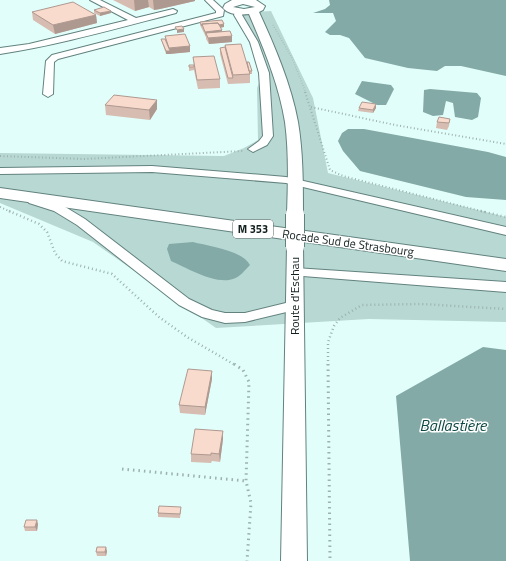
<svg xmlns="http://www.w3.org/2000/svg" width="506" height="561" viewBox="0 0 506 561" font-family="'Titillium Web',sans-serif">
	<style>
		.green { fill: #b8d8d4 }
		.water { fill: #83aaa6 }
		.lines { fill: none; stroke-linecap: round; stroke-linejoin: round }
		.minor-casing { stroke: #62827e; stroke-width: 2 }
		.major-casing { stroke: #62827e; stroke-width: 2 }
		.highway-casing { stroke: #62827e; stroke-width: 2 }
		.path-far3 { stroke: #9bb2af; stroke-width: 1.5; stroke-dasharray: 0.5 2; stroke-linecap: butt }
		.path-far2 { stroke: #9bb2af; stroke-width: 2; stroke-dasharray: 1 2.5; stroke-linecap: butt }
		.path-far1 { stroke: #9bb2af; stroke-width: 2.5; stroke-dasharray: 1 3; stroke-linecap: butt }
		.path { stroke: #9bb2af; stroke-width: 3; stroke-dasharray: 1.5 4; stroke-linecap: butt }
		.minor { fill: #fff; fill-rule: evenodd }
		.major { fill: #fff; fill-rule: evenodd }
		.highway { fill: #fff; fill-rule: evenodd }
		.major-bridge-casing { stroke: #62827e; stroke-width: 20; stroke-linecap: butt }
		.major-bridge { stroke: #fff; stroke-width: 18 }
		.wall { fill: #d6bcb1 }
		.shaded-wall { fill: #ae9990 }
		.building { fill: #f9dbce; stroke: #ae9990 }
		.labels { text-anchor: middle; stroke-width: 3; stroke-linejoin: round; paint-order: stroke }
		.shield { fill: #fff; stroke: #596262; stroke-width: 1 }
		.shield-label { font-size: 11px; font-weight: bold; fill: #121f1e }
		.street-label { font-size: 12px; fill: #121f1e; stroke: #fff }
		.near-water-label { font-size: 16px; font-style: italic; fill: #0b4844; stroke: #fff }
	</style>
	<rect width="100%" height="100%" fill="#e2fefb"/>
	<!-- green -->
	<path class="green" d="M 271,11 L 313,98 L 328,173 L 506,217 L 506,322 L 369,319 L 216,328 L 93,242 L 0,203 L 0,153 L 224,156 L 244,148 L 258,140 L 257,88 C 258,85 260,82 260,79 C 258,60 244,29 233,13 Z"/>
	<!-- water -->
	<path class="water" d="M 329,0 L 506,0 L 506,76 L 461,66 L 445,66 L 437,71 L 408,68 L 365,58 L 349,38 L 340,35 L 330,35 L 325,32 L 336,21 L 333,13 L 313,13 L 325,9 L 330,5 Z
		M 362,81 L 391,85 L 394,89 L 386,105 L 377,105 L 355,94 Z
		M 430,89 L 477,93 L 481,98 L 478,117 L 472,120 L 455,117 L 453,103 L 446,101 L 443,115 L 433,116 L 423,112 L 424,90 Z
		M 348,129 L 364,129 L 488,152 L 506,157 L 506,200 L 466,197 L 360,171 L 343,151 L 338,141 L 342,133 Z
		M 193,242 C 208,246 242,250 250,265 C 245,270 240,277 233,279 C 215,285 187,268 171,261 L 167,249 L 169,244 Z
		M 483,347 L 506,350 L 506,561 L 410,561 L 396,396 Z"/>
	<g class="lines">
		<!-- minor casing -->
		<g class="minor-casing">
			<path id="minor" d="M 90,0 L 100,0 L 136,18 L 173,9 L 177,11 L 176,13 C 118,28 59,45 0,54 L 0,48 L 29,44 L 128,20 Z
				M 205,0 L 213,0 L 224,10 L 223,16 L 58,59 L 54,62 L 53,94 L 48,97 L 43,94 L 46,61 L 52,55 L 216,13 L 216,11 Z
				M 236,9 L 242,9 L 243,11 L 242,15 L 258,42 L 269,73 L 273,136 L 267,145 L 253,152 L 248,149 L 259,141 L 263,136 L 259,73 L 250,42 L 234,15 Z
				M 152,166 L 286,177 L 506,227 L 506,235 L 286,183 L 152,172 L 0,174 L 0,168 Z
				M 33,196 L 62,205 L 85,219 L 189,299 L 212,310 L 225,313 L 245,313 L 294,301 L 299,303 L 301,306 L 299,309 L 245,322 L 225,323 L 202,317 L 179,305 L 77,225 L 54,211 L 29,203 L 27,200 L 29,197 Z
				M 295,268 L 506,282 L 506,292 L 290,275 L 288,272 L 290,269 Z"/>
		</g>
		<!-- major casing -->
		<g class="major-casing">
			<path id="major" d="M 232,0 L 256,0 L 265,6 L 263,10 L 259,12 C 275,47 291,84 298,122 C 303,152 303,183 303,214 L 301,217 L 295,219 L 289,217 L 287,214 C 288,183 289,152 285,122 C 279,85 264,49 249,14 C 241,15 229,15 223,8 L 225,4 ZM 243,4 L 255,7 L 244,9 L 233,7 Z
				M 295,242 L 301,243 L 303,247 L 307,561 L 281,561 L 287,247 L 289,243 Z"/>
		</g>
		<!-- highway casing -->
		<g class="highway-casing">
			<path id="highway" d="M 0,188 L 506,259 L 506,271 L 0,198 Z"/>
		</g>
		<!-- path-far3 -->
		<path class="path-far3" d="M 273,25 L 292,58 L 306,93"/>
		<!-- path-far2 -->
		<path class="path-far2" d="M 305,92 L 330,170 L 343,176 L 485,212
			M 311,107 L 395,125 L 506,144
			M 0,156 L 84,159 L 243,151
			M 0,207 L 11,212"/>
		<!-- path-far1 -->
		<path class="path-far1" d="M 9,211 L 39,224 L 47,232 L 55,253 L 62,261 L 112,274 L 159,317 L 187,337 L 235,365
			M 481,211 L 506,217
			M 328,365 L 328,342 L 334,326 L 340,318 L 362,305 L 421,304 L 506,309"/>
		<!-- path -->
		<path class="path" d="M 234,364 L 243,370 L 249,382 L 246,481 L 251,503 L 247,561
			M 328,364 L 330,561
			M 122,469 L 246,481"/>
		<!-- minor -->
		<use href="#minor" class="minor"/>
		<!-- major -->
		<use href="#major" class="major"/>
		<!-- highway -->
		<use href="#highway" class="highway"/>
		<!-- major-bridge casing -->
		<g class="major-bridge-casing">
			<path id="major-bridge" d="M 295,214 L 295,247"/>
		</g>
		<!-- major-bridge -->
		<use href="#major-bridge" class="major-bridge"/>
	</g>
	<!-- wall -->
	<path class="wall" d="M 113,0 L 195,0 L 195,1 L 160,9 L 154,10 L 149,7 L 135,11 Z
		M 94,10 L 111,13 L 100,16 L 94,13 Z
		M 32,12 L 96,15 L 97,23 L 55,34 L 33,20 Z
		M 200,22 L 224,24 L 224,27 L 220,28 L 222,32 L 232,36 L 232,42 L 209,44 L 206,39 L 206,37 L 200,25 Z
		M 165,36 L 190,46 L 190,52 L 166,54 L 161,39 L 165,39 Z
		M 225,45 L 247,62 L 252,71 L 252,74 L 250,74 L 250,83 L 228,84 L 220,54 L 220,48 L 225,47 Z
		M 193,57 L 220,79 L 220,88 L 198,89 L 194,70 L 189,71 L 189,65 L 194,65 Z
		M 157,100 L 157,109 L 150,120 L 106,115 L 105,105 Z
		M 376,104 L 376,108 L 373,113 L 358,111 L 359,108 Z
		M 450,119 L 449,126 L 447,130 L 436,128 L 437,122 Z
		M 212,371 L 212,379 L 205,415 L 180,413 L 179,405 Z
		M 223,431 L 223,439 L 220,462 L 212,461 L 211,463 L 191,462 L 191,454 Z
		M 181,511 L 180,518 L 158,517 L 158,513 Z
		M 38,524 L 37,531 L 25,531 L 24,527 Z
		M 107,551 L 106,556 L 97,556 L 96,552 Z"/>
	<!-- shaded-wall -->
	<path class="shaded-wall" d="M 134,0 L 148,0 L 149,7 L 135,11 Z
		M 153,0 L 195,0 L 195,1 L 160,9 L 154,10 Z
		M 111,11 L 111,13 L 100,16 L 100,13 Z
		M 96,15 L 97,23 L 55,34 L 53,25 Z
		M 224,24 L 224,27 L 211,29 L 211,26 Z
		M 184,29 L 184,32 L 177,33 L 177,30 Z
		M 222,30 L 222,36 L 206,33 L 206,37 L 205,32 Z
		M 232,36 L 232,42 L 209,44 L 208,38 Z
		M 190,46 L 190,52 L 170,54 L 169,48 Z
		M 166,51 L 170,51 L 170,54 L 166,54 Z
		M 157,100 L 157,109 L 150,120 L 149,110 Z
		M 376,104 L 376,108 L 373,113 L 373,110 Z
		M 212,371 L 212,379 L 205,415 L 205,407 Z
		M 223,431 L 223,439 L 220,462 L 219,454 Z
		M 37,520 L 38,524 L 37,531 L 35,527 Z
		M 106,547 L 107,551 L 106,556 L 105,552 Z"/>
	<!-- building -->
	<path class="building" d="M 73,2 L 96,15 L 53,25 L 32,12 Z
		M 104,7 L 111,11 L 100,13 L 94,10 Z
		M 222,20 L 224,24 L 219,25 L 218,23 L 202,24 L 202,26 L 200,22 Z
		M 218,23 L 222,30 L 205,32 L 202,24 Z
		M 182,26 L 184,29 L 177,30 L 175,27 Z
		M 230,31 L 232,36 L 208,38 L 206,33 Z
		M 185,34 L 190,46 L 169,48 L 165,36 Z
		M 161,39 L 165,39 L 170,51 L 166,51 Z
		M 241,44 L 250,74 L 233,75 L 225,45 Z
		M 225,47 L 233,78 L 228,78 L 220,48 Z
		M 214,56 L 220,79 L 197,80 L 193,57 Z
		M 247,62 L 249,62 L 252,71 L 249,71 Z
		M 189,65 L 194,65 L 194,67 L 189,67 Z
		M 114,95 L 157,100 L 149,110 L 105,105 Z
		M 362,102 L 376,104 L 373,110 L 359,108 Z
		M 439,117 L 450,119 L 449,123 L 437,122 Z
		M 188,369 L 212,371 L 205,407 L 179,405 Z
		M 195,429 L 223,431 L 219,454 L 211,453 L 211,455 L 191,454 Z
		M 159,506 L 181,507 L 180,514 L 158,513 Z
		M 26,520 L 37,520 L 35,527 L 24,527 Z
		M 97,547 L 106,547 L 105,552 L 96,552 Z"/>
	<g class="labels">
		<!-- shield labels -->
		<rect class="shield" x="233" y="220" width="40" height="18" rx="3"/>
		<g class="shield-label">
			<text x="253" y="233">M 353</text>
		</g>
		<!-- street labels -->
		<g class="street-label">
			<text transform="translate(348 243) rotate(8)" y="4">Rocade Sud de Strasbourg</text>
			<text transform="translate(295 296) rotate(-90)" y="4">Route d'Eschau</text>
		</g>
		<!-- near-water labels -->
		<g class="near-water-label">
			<text x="453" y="431">Ballastière</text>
		</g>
	</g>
</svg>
